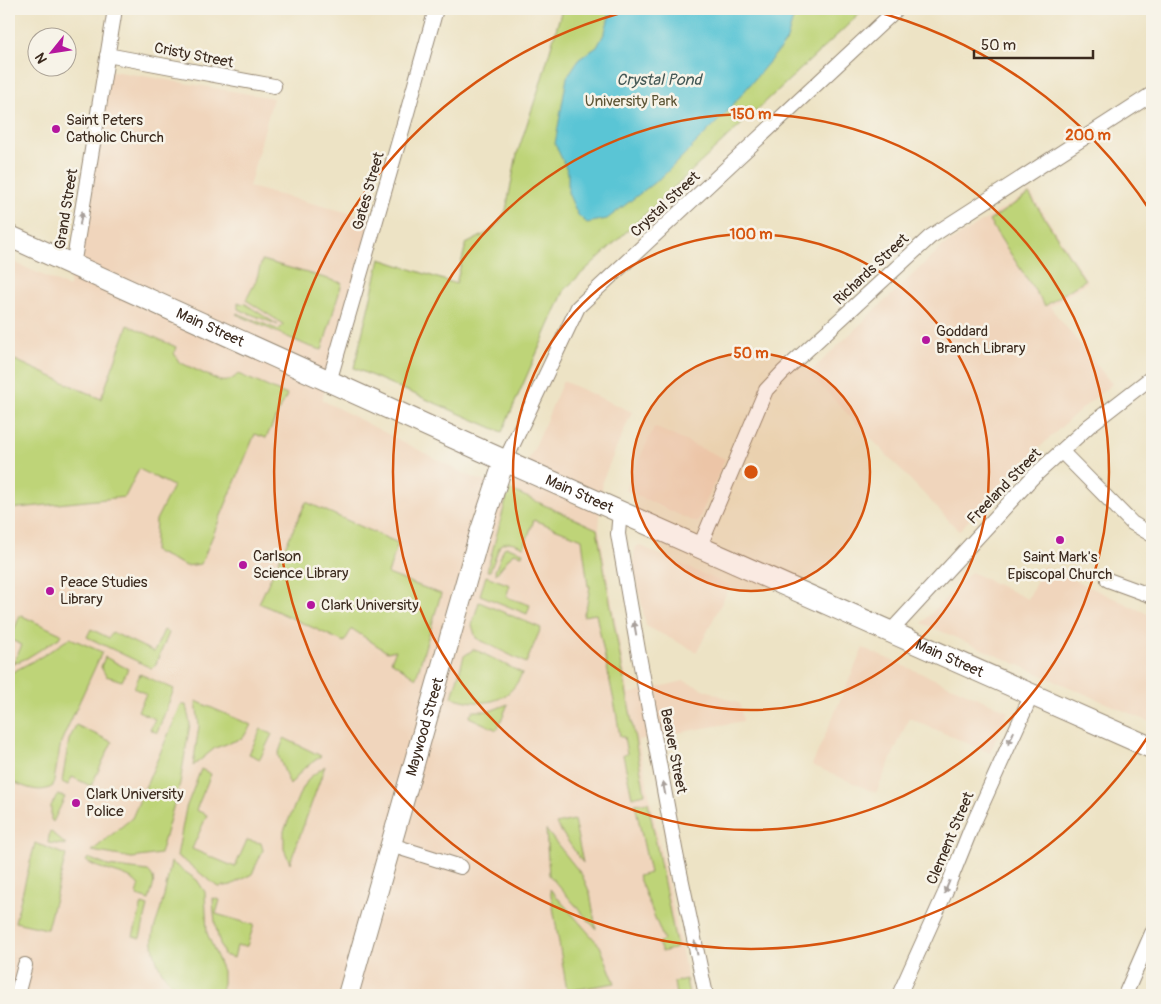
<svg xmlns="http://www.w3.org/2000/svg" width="1161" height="1004" viewBox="0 0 1161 1004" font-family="Pangolin,sans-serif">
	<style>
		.built { fill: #f0d5bc }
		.green { fill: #bed478; stroke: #7c7f4b }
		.water { fill: #5ac5d5; stroke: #4a787a }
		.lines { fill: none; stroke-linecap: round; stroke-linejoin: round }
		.street-casing { stroke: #948672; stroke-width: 16 }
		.secondary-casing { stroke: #948672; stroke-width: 22 }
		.primary-casing { stroke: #948672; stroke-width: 23 }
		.street { stroke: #fff; stroke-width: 14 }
		.secondary { stroke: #fff; stroke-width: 20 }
		.primary { stroke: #fff; stroke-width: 21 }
		.oneway { fill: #a79f9a }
		.ring { fill: none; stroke: #d7540e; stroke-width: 2.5 }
		.poi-dot { fill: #b5179e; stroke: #f7f3e8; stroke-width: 2 }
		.labels { text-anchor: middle; stroke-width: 5; stroke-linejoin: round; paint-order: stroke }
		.street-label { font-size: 15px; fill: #3b2a1e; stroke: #f7f3e8 }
		.park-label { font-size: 15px; fill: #5c5434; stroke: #f7f3e8 }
		.poi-label { font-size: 15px; fill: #3b2a1e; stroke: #f7f3e8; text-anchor: start }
		.water-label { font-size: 16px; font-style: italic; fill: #445855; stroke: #f7f3e8 }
		.centre { fill: #d7540e; stroke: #f7f3e8; stroke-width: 2.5 }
		.ring-label { font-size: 15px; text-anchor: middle; font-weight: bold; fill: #d7540e; stroke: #f7f3e8; stroke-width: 5; stroke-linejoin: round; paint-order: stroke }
	</style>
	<rect width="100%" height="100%" fill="#f7f3e8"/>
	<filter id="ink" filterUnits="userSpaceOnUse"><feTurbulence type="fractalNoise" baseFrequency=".02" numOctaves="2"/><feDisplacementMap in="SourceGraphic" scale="10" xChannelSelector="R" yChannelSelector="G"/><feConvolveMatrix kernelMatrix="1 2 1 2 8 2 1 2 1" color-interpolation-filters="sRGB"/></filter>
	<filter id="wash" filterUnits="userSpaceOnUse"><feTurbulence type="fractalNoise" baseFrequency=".0096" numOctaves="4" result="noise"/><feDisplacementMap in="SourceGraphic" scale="20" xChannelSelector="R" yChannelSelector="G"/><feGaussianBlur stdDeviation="1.12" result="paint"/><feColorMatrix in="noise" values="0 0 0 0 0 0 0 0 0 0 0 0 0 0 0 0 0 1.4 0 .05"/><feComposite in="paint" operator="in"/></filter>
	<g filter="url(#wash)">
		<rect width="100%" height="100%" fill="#ede3c5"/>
		<!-- built -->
		<path class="built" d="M 107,70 L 273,98 L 249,187 L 373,219 L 322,400 L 465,474 L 512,492 L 534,449 L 563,381 L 632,412 L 603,479 L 599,529 L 629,694 L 684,681 L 740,704 L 743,721 L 638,740 L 691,995 L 9,995 L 9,260 L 69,287 Z
			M 1030,192 L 1088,282 L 1050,307 L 1112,384 L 1073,416 L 1039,448 L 1011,474 L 959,531 L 809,373 L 943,246 Z
			M 654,427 L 725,459 L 697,523 L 625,490 Z
			M 639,545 L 730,586 L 697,652 L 646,626 L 633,564 L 635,548 Z
			M 1044,566 L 1152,616 L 1152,723 L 922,623 L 971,572 L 1028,599 Z
			M 863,648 L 1008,711 L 990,753 L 909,718 L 876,793 L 812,765 Z"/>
		<!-- green -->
		<path class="green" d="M 562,9 L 865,9 L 565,289 L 502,432 L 354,368 L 380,259 L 456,284 L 466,244 L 489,232 L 498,224 L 506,210 L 517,154 L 540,85 Z
			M 1029,194 L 1085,280 L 1045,306 L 989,221 Z
			M 262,260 L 342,283 L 322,350 L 308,346 L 236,314 L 237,313 L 279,330 L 283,324 L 246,300 L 256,281 Z
			M 238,302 L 243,304 L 244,303 L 278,325 L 238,309 Z
			M 128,325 L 176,347 L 174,353 L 179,362 L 220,381 C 228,382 232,380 238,374 L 287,395 L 266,438 L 255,434 L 201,564 L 186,566 L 154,551 L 156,520 L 173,486 L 139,469 L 125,497 L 9,509 L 9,368 L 11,369 L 15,360 L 101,399 Z
			M 509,489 L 597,529 L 645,794 L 632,797 L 623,755 L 627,754 L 624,737 L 620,737 L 616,711 L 596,614 L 583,616 L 587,604 L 590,586 L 588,586 L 582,539 L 534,520 L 524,547 C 516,544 509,539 500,545 L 490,571 L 487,571 Z
			M 306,502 L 398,543 L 388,574 L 441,594 L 416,678 L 391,661 L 396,650 L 387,652 L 352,629 L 344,642 L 259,603 Z
			M 507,547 L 523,552 L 522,555 L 513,553 L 496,574 L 495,571 L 504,548 Z
			M 486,576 L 510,585 L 506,597 L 530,605 L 527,614 L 480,595 Z
			M 479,602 L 541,628 L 526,663 L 476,638 L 472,625 Z
			M 20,615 L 61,634 L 59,638 L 27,658 L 13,664 L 22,645 L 9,639 L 13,633 Z
			M 91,629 L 109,638 L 112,632 L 154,652 L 164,630 L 169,633 L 155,666 L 151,668 L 87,637 Z
			M 70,638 L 102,652 L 61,742 L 53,786 C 40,795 22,786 9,780 L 9,674 L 44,655 Z
			M 474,649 L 522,673 C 509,705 481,707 452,697 L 464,656 Z
			M 105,657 L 128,669 L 122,681 L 106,676 L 101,667 Z
			M 140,674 L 174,689 L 157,733 L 150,729 L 155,719 L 138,711 L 146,694 L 134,688 Z
			M 196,701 L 251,725 L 243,738 L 215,748 L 193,766 L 199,726 Z
			M 508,704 L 497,730 L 469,717 L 473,711 L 490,711 Z
			M 181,705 L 186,705 L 190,724 L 180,783 L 160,854 L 132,858 L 92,851 L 132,818 Z
			M 76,725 L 112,742 L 91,786 L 72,777 L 68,785 L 62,782 L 69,740 Z
			M 261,729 L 272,734 L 260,759 L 249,754 Z
			M 284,738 L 321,756 L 302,770 L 290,785 L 278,755 Z
			M 325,766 L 320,780 L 290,863 L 284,849 L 284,831 L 299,795 L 309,778 Z
			M 201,769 L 211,774 L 196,810 L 207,815 L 192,849 L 235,867 L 247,840 L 261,843 L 263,850 L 252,874 L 231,885 L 219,887 C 204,878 192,865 177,856 L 186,808 Z
			M 57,795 L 65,797 L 53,822 L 51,820 L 51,806 Z
			M 648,802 L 677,948 L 662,952 L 658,943 L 664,940 L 638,876 L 650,873 L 635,804 Z
			M 574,820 L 583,863 L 556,824 Z
			M 546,830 L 582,875 L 590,893 L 596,929 L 549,875 Z
			M 50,831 L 66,845 L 48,843 Z
			M 35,843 L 66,855 L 47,929 L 15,922 Z
			M 88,858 L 108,866 L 148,871 C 158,879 152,889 149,900 L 137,896 L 139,886 C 132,873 99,871 86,861 Z
			M 171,862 L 197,880 L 205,892 L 207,933 L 223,971 L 223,983 L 220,995 C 211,995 201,997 193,995 C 170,991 155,966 153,944 C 151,931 158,920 161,907 C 165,893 168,877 171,862 Z
			M 550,889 L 600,946 L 615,983 L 567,991 Z
			M 213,898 L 220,900 L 216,914 L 254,925 L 247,946 L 237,946 L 234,958 L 224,955 C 216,936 214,919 213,898 Z
			M 142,904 L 148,906 L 140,938 L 133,936 Z
			M 686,979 L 689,995 L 676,995 L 674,982 Z"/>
		<!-- water -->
		<path class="water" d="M 611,9 L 796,9 L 786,42 L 726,113 L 664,175 L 607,219 L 587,223 L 578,215 L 568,193 L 568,172 L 555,144 L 567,77 L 579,59 L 597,47 L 605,32 Z"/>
	</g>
	<g filter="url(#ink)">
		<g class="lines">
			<!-- street casing -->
			<g class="street-casing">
				<path id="street" d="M 107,55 L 274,86
					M 73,266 L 115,9
					M 329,382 L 405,120 L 436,9
					M 1061,451 L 1132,523 L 1152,535
					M 505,461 L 578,307 L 897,9
					M 620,511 L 618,534 L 638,650 L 676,854 L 706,995
					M 700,546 L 766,390 L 783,372 L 930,237 L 1152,94
					M 1108,580 L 1152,596
					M 891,631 L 1032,478 L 1090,425 L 1152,377
					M 391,845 L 461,867
					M 17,995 L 25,965
					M 899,995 L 945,893 L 970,831 L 1032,694
					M 1125,995 L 1152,933"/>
			</g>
			<!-- secondary casing -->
			<g class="secondary-casing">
				<g id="secondary">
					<path id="s1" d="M 348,995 L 479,536 L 500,473 L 505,461"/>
				</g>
			</g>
			<!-- primary casing -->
			<g class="primary-casing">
				<g id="primary">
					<path id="s2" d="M 9,236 L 483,451 L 1152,748"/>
				</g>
			</g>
			<!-- street -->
			<use href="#street" class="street"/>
			<!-- secondary -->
			<use href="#secondary" class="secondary"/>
			<!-- primary -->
			<use href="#primary" class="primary"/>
		</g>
		<!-- one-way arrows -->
		<defs><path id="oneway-solid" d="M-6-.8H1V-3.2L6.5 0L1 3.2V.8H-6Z" transform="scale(1.25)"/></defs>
		<g class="oneway">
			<use href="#oneway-solid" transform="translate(81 218) rotate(-81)"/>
			<use href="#oneway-solid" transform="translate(635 628) rotate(-100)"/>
			<use href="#oneway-solid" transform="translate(1011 738) rotate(114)"/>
			<use href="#oneway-solid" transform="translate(664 788) rotate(-101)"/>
			<use href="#oneway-solid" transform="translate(947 887) rotate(112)"/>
			<use href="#oneway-solid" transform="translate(696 948) rotate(-102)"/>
		</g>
	</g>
	<!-- distance rings -->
	<circle cx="751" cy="472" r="119" fill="#d7540e" fill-opacity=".12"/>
	<g class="ring">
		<circle cx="751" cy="472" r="119"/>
		<circle cx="751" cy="472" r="238"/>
		<circle cx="751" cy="472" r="358"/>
		<path d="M1151 732A477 477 0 1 1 636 9M866 9A477 477 0 0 1 1151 212"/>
	</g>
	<!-- markers -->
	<g class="poi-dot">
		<circle cx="56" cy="129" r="5"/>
		<circle cx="926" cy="340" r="5"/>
		<circle cx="1060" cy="540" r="5"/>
		<circle cx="243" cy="565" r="5"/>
		<circle cx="50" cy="591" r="5"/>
		<circle cx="311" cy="605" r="5"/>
		<circle cx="76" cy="803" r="5"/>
	</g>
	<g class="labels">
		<!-- street labels -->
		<g class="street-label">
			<text transform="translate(194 55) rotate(11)" y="5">Cristy Street</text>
			<text transform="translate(368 191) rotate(-74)" y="5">Gates Street</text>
			<text transform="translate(665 204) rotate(-43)" y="5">Crystal Street</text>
			<text transform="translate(66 209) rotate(-81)" y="5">Grand Street</text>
			<text transform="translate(871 269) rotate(-43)" y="5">Richards Street</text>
			<text dy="5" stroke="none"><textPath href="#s2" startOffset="221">Main Street</textPath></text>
			<text transform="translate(1004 486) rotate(-46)" y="5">Freeland Street</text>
			<text dy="5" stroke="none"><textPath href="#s2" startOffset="626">Main Street</textPath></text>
			<text dy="5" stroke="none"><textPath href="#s2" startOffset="1031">Main Street</textPath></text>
			<text dy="5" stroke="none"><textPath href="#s1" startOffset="279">Maywood Street</textPath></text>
			<text transform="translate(674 751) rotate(79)" y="5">Beaver Street</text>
			<text transform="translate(950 838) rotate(-67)" y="5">Clement Street</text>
		</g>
		<!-- park labels -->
		<g class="park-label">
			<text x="631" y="106">University Park</text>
		</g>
		<!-- poi labels -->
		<g class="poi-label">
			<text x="66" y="125">Saint Peters<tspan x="66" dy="17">Catholic Church</tspan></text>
			<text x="936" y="336">Goddard<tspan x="936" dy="17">Branch Library</tspan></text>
			<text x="253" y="561">Carlson<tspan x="253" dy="17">Science Library</tspan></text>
			<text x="1060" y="562" text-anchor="middle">Saint Mark's<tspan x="1060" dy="17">Episcopal Church</tspan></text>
			<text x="60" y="587">Peace Studies<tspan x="60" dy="17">Library</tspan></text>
			<text x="321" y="610">Clark University</text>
			<text x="86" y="799">Clark University<tspan x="86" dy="17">Police</tspan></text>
		</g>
		<!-- water labels -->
		<g class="water-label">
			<text x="659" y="85">Crystal Pond</text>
		</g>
	</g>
	<circle cx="751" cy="472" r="8" class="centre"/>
	<g class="ring-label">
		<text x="751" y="119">150 m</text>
		<text x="1088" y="140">200 m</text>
		<text x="751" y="239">100 m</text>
		<text x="751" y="358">50 m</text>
	</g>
	<!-- margin -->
	<rect width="1161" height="1004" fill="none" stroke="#f7f3e8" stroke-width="30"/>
	<!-- north arrow -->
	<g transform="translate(52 52) rotate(240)"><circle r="24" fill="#f7f3e8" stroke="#aca397"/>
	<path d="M0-4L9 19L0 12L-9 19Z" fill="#b5179e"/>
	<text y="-8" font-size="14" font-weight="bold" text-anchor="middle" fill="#3b2a1e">N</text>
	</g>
	<!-- scale -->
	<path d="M974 50v8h119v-8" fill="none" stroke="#3b2a1e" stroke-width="2.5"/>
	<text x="981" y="50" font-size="15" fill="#3b2a1e" stroke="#f7f3e8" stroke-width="4" paint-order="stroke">50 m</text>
</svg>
